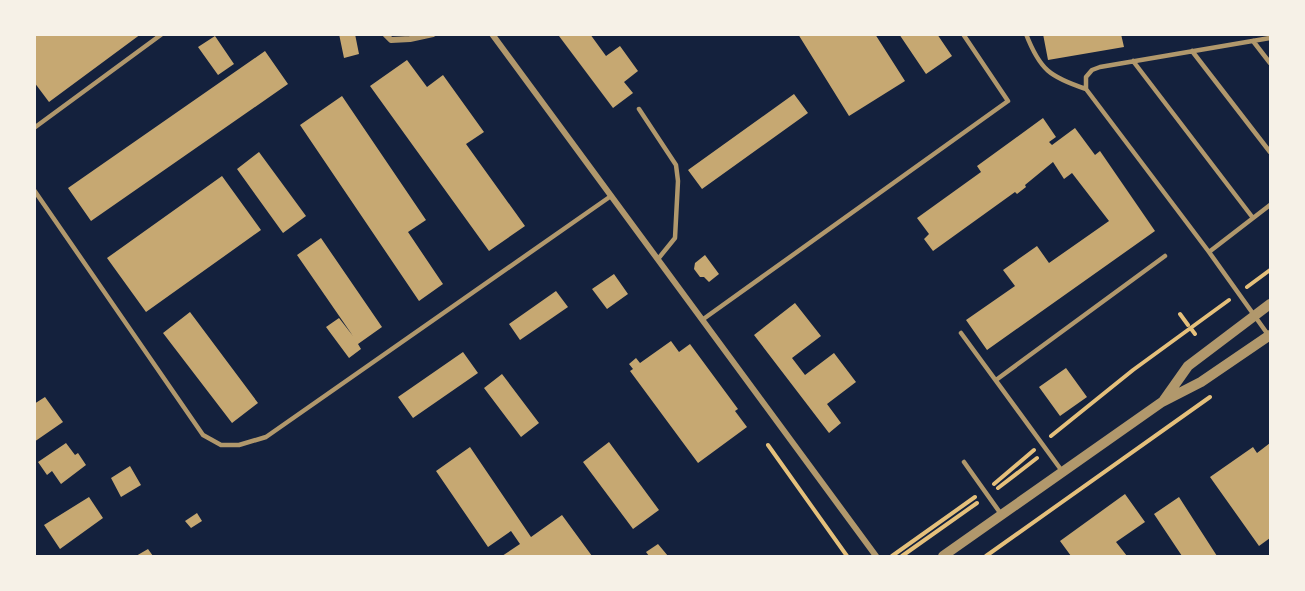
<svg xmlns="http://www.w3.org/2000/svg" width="1305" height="591" viewBox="0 0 1305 591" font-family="'Fira Sans',sans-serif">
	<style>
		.building { fill: #c6a872 }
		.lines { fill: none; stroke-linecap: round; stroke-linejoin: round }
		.path { stroke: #e5c07b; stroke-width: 4 }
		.service { stroke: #b1986c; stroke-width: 4.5 }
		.minor { stroke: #b1986c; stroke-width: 6 }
		.tertiary { stroke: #b1986c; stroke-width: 10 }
	</style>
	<rect width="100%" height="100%" fill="#14213d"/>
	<!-- building -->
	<path class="building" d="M 34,34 L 141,34 L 49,102 L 34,82 Z
		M 339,34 L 355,34 L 359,54 L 344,58 Z
		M 561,34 L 590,34 L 606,56 L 620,46 L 638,71 L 624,82 L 633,93 L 613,108 L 559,36 Z
		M 798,34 L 875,34 L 905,81 L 849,116 Z
		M 899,34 L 937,34 L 952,56 L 926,74 Z
		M 1043,34 L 1121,34 L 1124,47 L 1048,60 Z
		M 215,36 L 234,64 L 218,75 L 198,47 Z
		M 265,51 L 288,84 L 91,221 L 68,188 Z
		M 407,60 L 427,87 L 443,75 L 484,132 L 466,144 L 525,226 L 489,251 L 370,86 Z
		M 794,94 L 808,113 L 702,189 L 688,170 Z
		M 342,96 L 426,220 L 408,232 L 443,284 L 419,301 L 300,125 Z
		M 1043,118 L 1056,137 L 1049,142 L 1052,145 L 1075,128 L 1095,155 L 1100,151 L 1155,231 L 987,350 L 966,320 L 1015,286 L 1003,270 L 1037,246 L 1049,263 L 1109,221 L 1072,173 L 1064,179 L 1053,162 L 1025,185 L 1026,187 L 1017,194 L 1015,192 L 933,251 L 924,239 L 929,234 L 917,218 L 981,172 L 977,166 Z
		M 259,152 L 306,216 L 283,233 L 237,169 Z
		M 222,176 L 261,230 L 146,312 L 107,258 Z
		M 321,238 L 382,327 L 358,344 L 361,349 L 349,358 L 326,327 L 339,318 L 353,336 L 297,255 Z
		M 705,255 L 719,274 L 709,282 L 704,277 L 700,277 L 694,269 L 695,263 Z
		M 614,274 L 628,294 L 607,309 L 592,289 Z
		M 556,291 L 568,307 L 520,340 L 509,324 Z
		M 795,303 L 821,336 L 792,358 L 805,375 L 834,353 L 856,382 L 827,404 L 841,423 L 829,433 L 754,335 Z
		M 190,312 L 258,403 L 232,423 L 163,333 Z
		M 671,341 L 679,352 L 690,344 L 738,409 L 735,411 L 747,427 L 698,463 L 630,371 L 633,369 L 629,364 L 636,358 L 640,363 Z
		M 463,352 L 478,373 L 413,418 L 398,397 Z
		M 1066,368 L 1087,397 L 1060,416 L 1039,387 Z
		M 502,374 L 539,423 L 521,437 L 484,388 Z
		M 45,397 L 63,422 L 34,442 L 34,404 Z
		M 609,442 L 659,510 L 633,529 L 583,462 Z
		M 66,443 L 75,455 L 78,453 L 86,465 L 61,484 L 52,471 L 47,475 L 38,462 Z
		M 1270,443 L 1270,538 L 1259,546 L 1210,477 L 1253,447 L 1257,453 Z
		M 470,447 L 531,537 L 562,515 L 592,556 L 502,556 L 520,544 L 511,531 L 488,547 L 436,471 Z
		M 130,466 L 141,485 L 121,497 L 111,478 Z
		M 1125,494 L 1145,522 L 1116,542 L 1127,556 L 1071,556 L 1060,541 Z
		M 89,497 L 103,518 L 60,549 L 44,525 Z
		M 1179,497 L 1197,525 L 1217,556 L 1182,556 L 1154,514 Z
		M 197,513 L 202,521 L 191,528 L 185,521 Z
		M 658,544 L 668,556 L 649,556 L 646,552 Z
		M 148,549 L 153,556 L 136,556 Z"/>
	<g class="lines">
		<!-- path -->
		<path class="path" d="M 1247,287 L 1270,270
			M 1180,314 L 1188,325
			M 1192,330 L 1195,334
			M 1051,436 L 1133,370 L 1229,300
			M 768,445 L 847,556
			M 994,484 L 1034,450
			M 998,488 L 1037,458
			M 892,556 L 975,497
			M 902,556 L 977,503
			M 986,556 L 1210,397"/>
		<!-- service -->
		<path class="service" d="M 1026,34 C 1040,70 1050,77 1086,89
			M 1253,41 L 1270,63
			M 1192,51 L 1270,152
			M 1133,61 L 1253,218
			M 639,109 L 676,165 L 678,181 L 675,238 L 658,259
			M 34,128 L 162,34
			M 34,190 L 203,435 L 221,445 L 239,445 L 266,437 L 611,196
			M 1209,252 L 1270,205
			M 702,320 L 1008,101 L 963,34
			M 961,333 L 1062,471
			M 1269,336 L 1209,252 L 1086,89 L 1086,77 L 1092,70 L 1100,67 L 1270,38
			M 996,380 L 1165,256
			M 964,462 L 1001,514"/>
		<!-- minor -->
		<path class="minor" d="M 385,34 L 391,40 L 410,39 L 433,34
			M 492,34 L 876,556"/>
		<!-- tertiary -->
		<path class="tertiary" d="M 1164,400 L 1188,366 L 1270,304
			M 943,556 L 1162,402 L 1201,382 L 1270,335"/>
	</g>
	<!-- border -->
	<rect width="1305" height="591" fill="none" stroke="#f6f1e7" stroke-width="72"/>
</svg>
